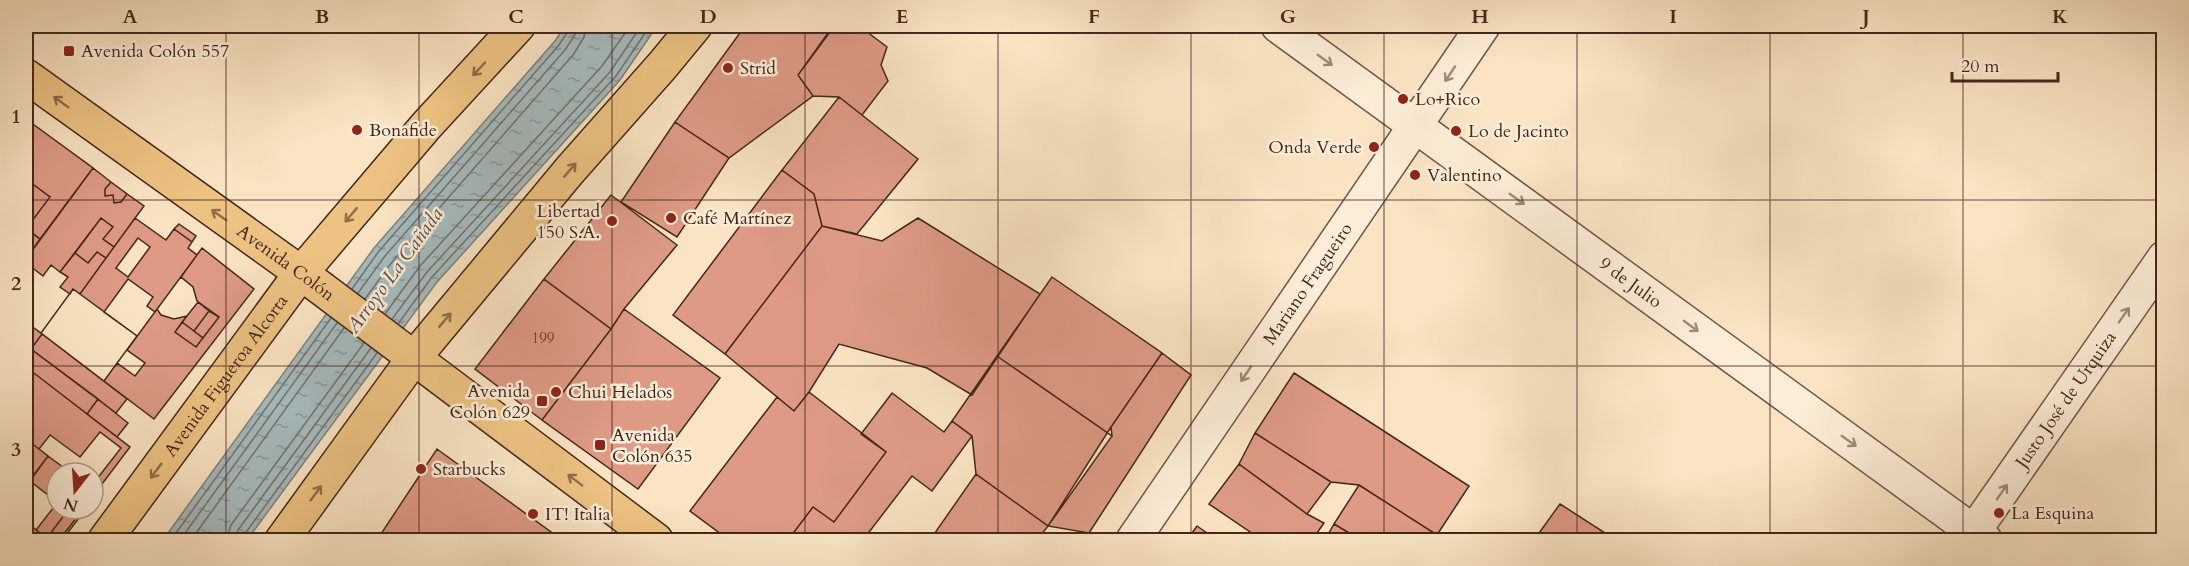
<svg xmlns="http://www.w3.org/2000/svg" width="2189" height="566" viewBox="0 0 2189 566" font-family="Cardo,serif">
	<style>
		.water { fill: url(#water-ripples); stroke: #7e807d; stroke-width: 1.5 }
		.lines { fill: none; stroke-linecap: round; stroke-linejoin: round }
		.shore { stroke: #74716d; stroke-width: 1.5 }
		.building { fill: #de9a85; stroke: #44271b; stroke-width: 1.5; fill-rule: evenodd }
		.minor-casing { stroke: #725645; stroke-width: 36 }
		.major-casing { stroke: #44271b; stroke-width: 36 }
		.minor { stroke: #fcedd8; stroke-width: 33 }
		.major { stroke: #edc282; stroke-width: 33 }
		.oneway { stroke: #a08a7a }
		.oneway2 { stroke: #906d49 }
		.grid { fill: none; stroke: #44271b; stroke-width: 1.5; stroke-opacity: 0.55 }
		.poi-dot { fill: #8f2418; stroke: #fcedd8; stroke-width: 2 }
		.labels { text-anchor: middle; stroke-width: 5; stroke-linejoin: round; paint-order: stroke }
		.number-label { font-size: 15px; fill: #6a4436 }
		.poi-label { font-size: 18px; fill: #44271b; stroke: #fcedd8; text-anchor: start }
		.street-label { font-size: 18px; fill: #44271b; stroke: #fcedd8 }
		.water-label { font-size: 20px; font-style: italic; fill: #5c4c44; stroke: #fcedd8 }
		.neatline { fill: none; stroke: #44271b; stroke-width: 2 }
		.grid-label { font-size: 20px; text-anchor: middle; font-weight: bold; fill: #44271b }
	</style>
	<defs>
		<pattern id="water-ripples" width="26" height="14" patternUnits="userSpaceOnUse" patternTransform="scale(1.5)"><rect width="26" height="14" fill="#a5bbbf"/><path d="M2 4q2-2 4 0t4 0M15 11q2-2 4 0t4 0" fill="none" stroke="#88989a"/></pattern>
	</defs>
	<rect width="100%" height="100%" fill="#fae4c3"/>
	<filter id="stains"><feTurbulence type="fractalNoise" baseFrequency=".00333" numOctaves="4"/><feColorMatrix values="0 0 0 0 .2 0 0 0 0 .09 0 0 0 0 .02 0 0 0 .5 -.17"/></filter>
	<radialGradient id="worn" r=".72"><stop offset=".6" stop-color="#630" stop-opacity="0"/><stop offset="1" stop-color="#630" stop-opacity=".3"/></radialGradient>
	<!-- water -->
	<path class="water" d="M 565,26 L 657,26 L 620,80 L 437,282 L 247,540 L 163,540 L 374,248 L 555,41 Z"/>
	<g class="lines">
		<!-- shore -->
		<path class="shore" d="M 352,289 L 379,251 L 559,45 L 568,31 L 569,26
			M 358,293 L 385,256 L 565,50 L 576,33 L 577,26
			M 365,299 L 392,262 L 573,55 L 584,37 L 586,26
			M 385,314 L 420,266 L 602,66 L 630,26
			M 392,319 L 427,272 L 610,72 L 641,26
			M 398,324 L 432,277 L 616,76 L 650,26
			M 171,540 L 331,318
			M 180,540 L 337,323
			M 191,540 L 344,328
			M 226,540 L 231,525 L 364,343
			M 235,540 L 238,530 L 371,348
			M 243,540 L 244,535 L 377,353"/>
	</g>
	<!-- building -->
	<path class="building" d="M 745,26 L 829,26 L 833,28 L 798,75 L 813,96 L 729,158 L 675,122 Z
		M 833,26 L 859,26 L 887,47 L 881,65 L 888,81 L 862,115 L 839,97 L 813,96 L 798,75 Z
		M 839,97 L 918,159 L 857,234 L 822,226 L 814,194 L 782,170 Z
		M 26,119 L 93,168 L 40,239 L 26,229 L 50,197 L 26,179 Z
		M 675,122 L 729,158 L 677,237 L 621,202 Z
		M 93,168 L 111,182 L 105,189 L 105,196 L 113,195 L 114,203 L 121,202 L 127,194 L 144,206 L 114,247 L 103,239 L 113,227 L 101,218 L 60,272 L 51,265 L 43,276 L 26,263 L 26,259 Z
		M 782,170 L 814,194 L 822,226 L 725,354 L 673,315 Z
		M 26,179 L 50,197 L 26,229 Z
		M 111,182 L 127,194 L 121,202 L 114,203 L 113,195 L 105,196 L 105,189 Z
		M 611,195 L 677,245 L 624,309 L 611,329 L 544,279 Z
		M 101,218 L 113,227 L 103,239 L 114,247 L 106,258 L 97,252 L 88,263 L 75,253 Z
		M 135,218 L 166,240 L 174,229 L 192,242 L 188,248 L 197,255 L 155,312 L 147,306 L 153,297 L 128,279 L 104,312 L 137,336 L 104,381 L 41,333 L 73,289 L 80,294 ZM 138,238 L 150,247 L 128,277 L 116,268 Z
		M 918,218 L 1040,294 L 972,395 L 927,368 L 839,344 L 809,392 L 794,411 L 725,354 L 822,226 L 882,241 Z
		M 179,224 L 196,236 L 192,242 L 174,229 Z
		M 26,228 L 40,239 L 26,259 Z
		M 202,248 L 254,289 L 154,419 L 104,381 L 117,363 L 135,376 L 145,363 L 127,350 L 157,309 L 161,315 L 174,319 L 187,316 L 175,332 L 196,347 L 219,317 L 197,301 L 193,287 L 181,277 Z
		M 97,252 L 106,258 L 80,294 L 73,289 L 70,294 L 60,287 L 68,277 L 60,272 L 75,253 L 88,263 Z
		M 1052,277 L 1162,353 L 1111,427 L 1112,436 L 997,356 Z
		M 544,279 L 611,329 L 542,420 L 475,369 Z
		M 73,289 L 137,336 L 104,381 L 41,333 Z
		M 198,302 L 209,311 L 194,331 L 182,322 Z
		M 624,309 L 720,378 L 638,489 L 542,420 L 611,329 Z
		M 209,311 L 219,317 L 203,338 L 194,331 Z
		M 26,322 L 42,334 L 34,345 L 26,338 Z
		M 182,322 L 203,338 L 196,347 L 175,332 Z
		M 42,334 L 127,399 L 116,413 L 31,349 Z
		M 26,338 L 34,345 L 26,356 Z
		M 31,349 L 98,399 L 87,414 L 26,367 L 26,356 Z
		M 1162,353 L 1191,375 L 1089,533 L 1048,526 L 1111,427 Z
		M 997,356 L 1112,436 L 1048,526 L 976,474 L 972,436 L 952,421 Z
		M 26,367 L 130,447 L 96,492 L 93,490 L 93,484 L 121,448 L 100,432 L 80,457 L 50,435 L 39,449 L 26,439 Z
		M 1294,373 L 1469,486 L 1437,535 L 1359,485 L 1331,482 L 1255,433 Z
		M 809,392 L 886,452 L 834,522 L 813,507 L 788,540 L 729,540 L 690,511 L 777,397 L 794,411 Z
		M 892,393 L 944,432 L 952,421 L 972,436 L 932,491 L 912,476 L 863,540 L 788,540 L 813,507 L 834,522 L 886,452 L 861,434 Z
		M 98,399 L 128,423 L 117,437 L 87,414 Z
		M 1255,433 L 1331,482 L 1307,514 L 1239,464 Z
		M 26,439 L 48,456 L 26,485 Z
		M 437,449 L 562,540 L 377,540 Z
		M 48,456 L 71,473 L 57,473 L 57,502 L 30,481 Z
		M 1239,464 L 1307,514 L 1324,523 L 1312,540 L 1262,540 L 1209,504 Z
		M 976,474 L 1048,526 L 1037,540 L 930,540 Z
		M 1359,485 L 1437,535 L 1447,540 L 1361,540 L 1334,524 Z
		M 57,503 L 57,509 L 68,510 L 47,538 L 36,530 Z
		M 1560,504 L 1616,540 L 1534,540 Z
		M 67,509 L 86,509 L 62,540 L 59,540 L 77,517 Z
		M 68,510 L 77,517 L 59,540 L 50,540 L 47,538 Z
		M 26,522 L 47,538 L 50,540 L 26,540 Z
		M 1334,524 L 1361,540 L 1325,540 Z
		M 1197,526 L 1217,540 L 1187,540 Z"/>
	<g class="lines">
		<!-- minor casing -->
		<g class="minor-casing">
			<g id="minor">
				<path id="s1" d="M 1278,26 L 1985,540"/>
				<path id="s2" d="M 1133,540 L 1483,26"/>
				<path id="s3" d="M 1968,540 L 2164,258"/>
			</g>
		</g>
		<!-- major casing -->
		<g class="major-casing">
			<g id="major">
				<path id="s4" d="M 26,76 L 301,273 L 656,540"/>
				<path id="s5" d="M 105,540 L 301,273 L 426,126 L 518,26"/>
				<path d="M 282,540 L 413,359 L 570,170 L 662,66 L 695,26"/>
			</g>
		</g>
		<!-- minor -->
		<use href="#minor" class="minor"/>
		<!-- major -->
		<use href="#major" class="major"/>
	</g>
	<!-- one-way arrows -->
	<defs><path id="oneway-shaft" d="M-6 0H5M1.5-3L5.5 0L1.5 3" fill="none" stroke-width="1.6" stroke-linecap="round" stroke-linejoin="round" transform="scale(1.5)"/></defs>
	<g class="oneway">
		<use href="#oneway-shaft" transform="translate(1325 60) rotate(36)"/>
		<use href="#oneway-shaft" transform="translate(1450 74) rotate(124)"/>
		<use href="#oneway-shaft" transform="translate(1517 199) rotate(36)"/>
		<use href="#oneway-shaft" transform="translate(2124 315) rotate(-55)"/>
		<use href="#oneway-shaft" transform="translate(1691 326) rotate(36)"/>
		<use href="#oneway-shaft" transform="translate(1246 374) rotate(124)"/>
		<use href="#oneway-shaft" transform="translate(1849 441) rotate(36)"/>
		<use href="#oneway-shaft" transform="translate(2002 492) rotate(-55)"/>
	</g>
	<g class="oneway2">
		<use href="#oneway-shaft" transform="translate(479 69) rotate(133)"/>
		<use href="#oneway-shaft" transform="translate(61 102) rotate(-144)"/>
		<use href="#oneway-shaft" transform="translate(570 170) rotate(-49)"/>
		<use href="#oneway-shaft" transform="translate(219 215) rotate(-145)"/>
		<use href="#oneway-shaft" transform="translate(351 215) rotate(130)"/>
		<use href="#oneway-shaft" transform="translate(445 320) rotate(-50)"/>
		<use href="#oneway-shaft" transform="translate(156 471) rotate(126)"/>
		<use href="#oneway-shaft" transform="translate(575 480) rotate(-143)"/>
		<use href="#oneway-shaft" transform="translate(316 493) rotate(-54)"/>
	</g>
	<!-- grid -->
	<path class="grid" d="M 226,26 L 226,540M 419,26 L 419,540M 612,26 L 612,540M 805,26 L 805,540M 998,26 L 998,540M 1191,26 L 1191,540M 1384,26 L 1384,540M 1577,26 L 1577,540M 1770,26 L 1770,540M 1963,26 L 1963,540M 26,200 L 2164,200M 26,366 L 2164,366"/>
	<!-- markers -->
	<g class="poi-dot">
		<rect x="63" y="45" width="12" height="12" rx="3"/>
		<circle cx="728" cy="68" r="6"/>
		<circle cx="1403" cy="99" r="6"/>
		<circle cx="357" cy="130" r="6"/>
		<circle cx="1456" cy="131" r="6"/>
		<circle cx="1374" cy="147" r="6"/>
		<circle cx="1415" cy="175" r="6"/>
		<circle cx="671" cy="218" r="6"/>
		<circle cx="612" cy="221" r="6"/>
		<circle cx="556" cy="392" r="6"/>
		<rect x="536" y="395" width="12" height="12" rx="3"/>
		<rect x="594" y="439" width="12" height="12" rx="3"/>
		<circle cx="421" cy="469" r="6"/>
		<circle cx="1999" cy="513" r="6"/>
		<circle cx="533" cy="514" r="6"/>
	</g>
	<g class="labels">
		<!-- number labels -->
		<g class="number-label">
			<text x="543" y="343">199</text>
		</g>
		<!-- poi labels -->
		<g class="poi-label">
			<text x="81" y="57">Avenida Colón 557</text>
			<text x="740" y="74">Strid</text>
			<text x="1415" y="105">Lo+Rico</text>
			<text x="369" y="136">Bonafide</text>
			<text x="1468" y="137">Lo de Jacinto</text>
			<text x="1362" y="153" text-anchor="end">Onda Verde</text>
			<text x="1427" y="181">Valentino</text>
			<text x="600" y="217" text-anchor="end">Libertad<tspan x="600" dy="21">150 S.A.</tspan></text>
			<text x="683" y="224">Café Martínez</text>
			<text x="530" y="397" text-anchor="end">Avenida<tspan x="530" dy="21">Colón 629</tspan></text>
			<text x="568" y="398">Chui Helados</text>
			<text x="612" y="441">Avenida<tspan x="612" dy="21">Colón 635</tspan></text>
			<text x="433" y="475">Starbucks</text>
			<text x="2011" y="519">La Esquina</text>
			<text x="545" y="520">IT! Italia</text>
		</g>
		<!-- street labels -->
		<g class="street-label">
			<text dy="6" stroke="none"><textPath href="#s4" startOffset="320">Avenida Colón</textPath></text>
			<text dy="6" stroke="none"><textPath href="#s2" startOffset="310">Mariano Fragueiro</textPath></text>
			<text dy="6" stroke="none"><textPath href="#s1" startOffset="436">9 de Julio</textPath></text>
			<text dy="6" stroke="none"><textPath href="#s5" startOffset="204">Avenida Figueroa Alcorta</textPath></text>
			<text dy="6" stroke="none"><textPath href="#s3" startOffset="171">Justo José de Urquiza</textPath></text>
		</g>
		<!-- water labels -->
		<g class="water-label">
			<text transform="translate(394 270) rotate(-54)" y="7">Arroyo La Cañada</text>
		</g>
	</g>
	<!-- margin -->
	<rect width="2189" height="566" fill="none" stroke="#fae4c3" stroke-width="66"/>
	<!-- north arrow -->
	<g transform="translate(75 491) rotate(197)"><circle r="28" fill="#fcedd8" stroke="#b29e8c" stroke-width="1.5"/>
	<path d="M0-4.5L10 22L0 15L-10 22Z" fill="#8f2418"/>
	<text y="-9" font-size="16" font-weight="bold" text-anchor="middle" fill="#44271b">N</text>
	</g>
	<!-- scale -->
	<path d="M1952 72v9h106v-9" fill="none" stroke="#44271b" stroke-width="3"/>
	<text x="1961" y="72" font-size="18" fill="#44271b" stroke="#fcedd8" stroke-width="4.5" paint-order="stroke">20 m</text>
	<rect x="33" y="33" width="2123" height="500" class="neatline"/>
	<g class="grid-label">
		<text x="130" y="23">A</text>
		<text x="322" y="23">B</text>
		<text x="516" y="23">C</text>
		<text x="708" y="23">D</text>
		<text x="902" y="23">E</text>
		<text x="1094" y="23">F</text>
		<text x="1288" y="23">G</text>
		<text x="1480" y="23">H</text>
		<text x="1673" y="23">I</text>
		<text x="1866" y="23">J</text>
		<text x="2060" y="23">K</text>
		<text x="16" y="123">1</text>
		<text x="16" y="290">2</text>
		<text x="16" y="456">3</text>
	</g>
	<rect width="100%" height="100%" filter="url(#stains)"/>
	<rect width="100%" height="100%" fill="url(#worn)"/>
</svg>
